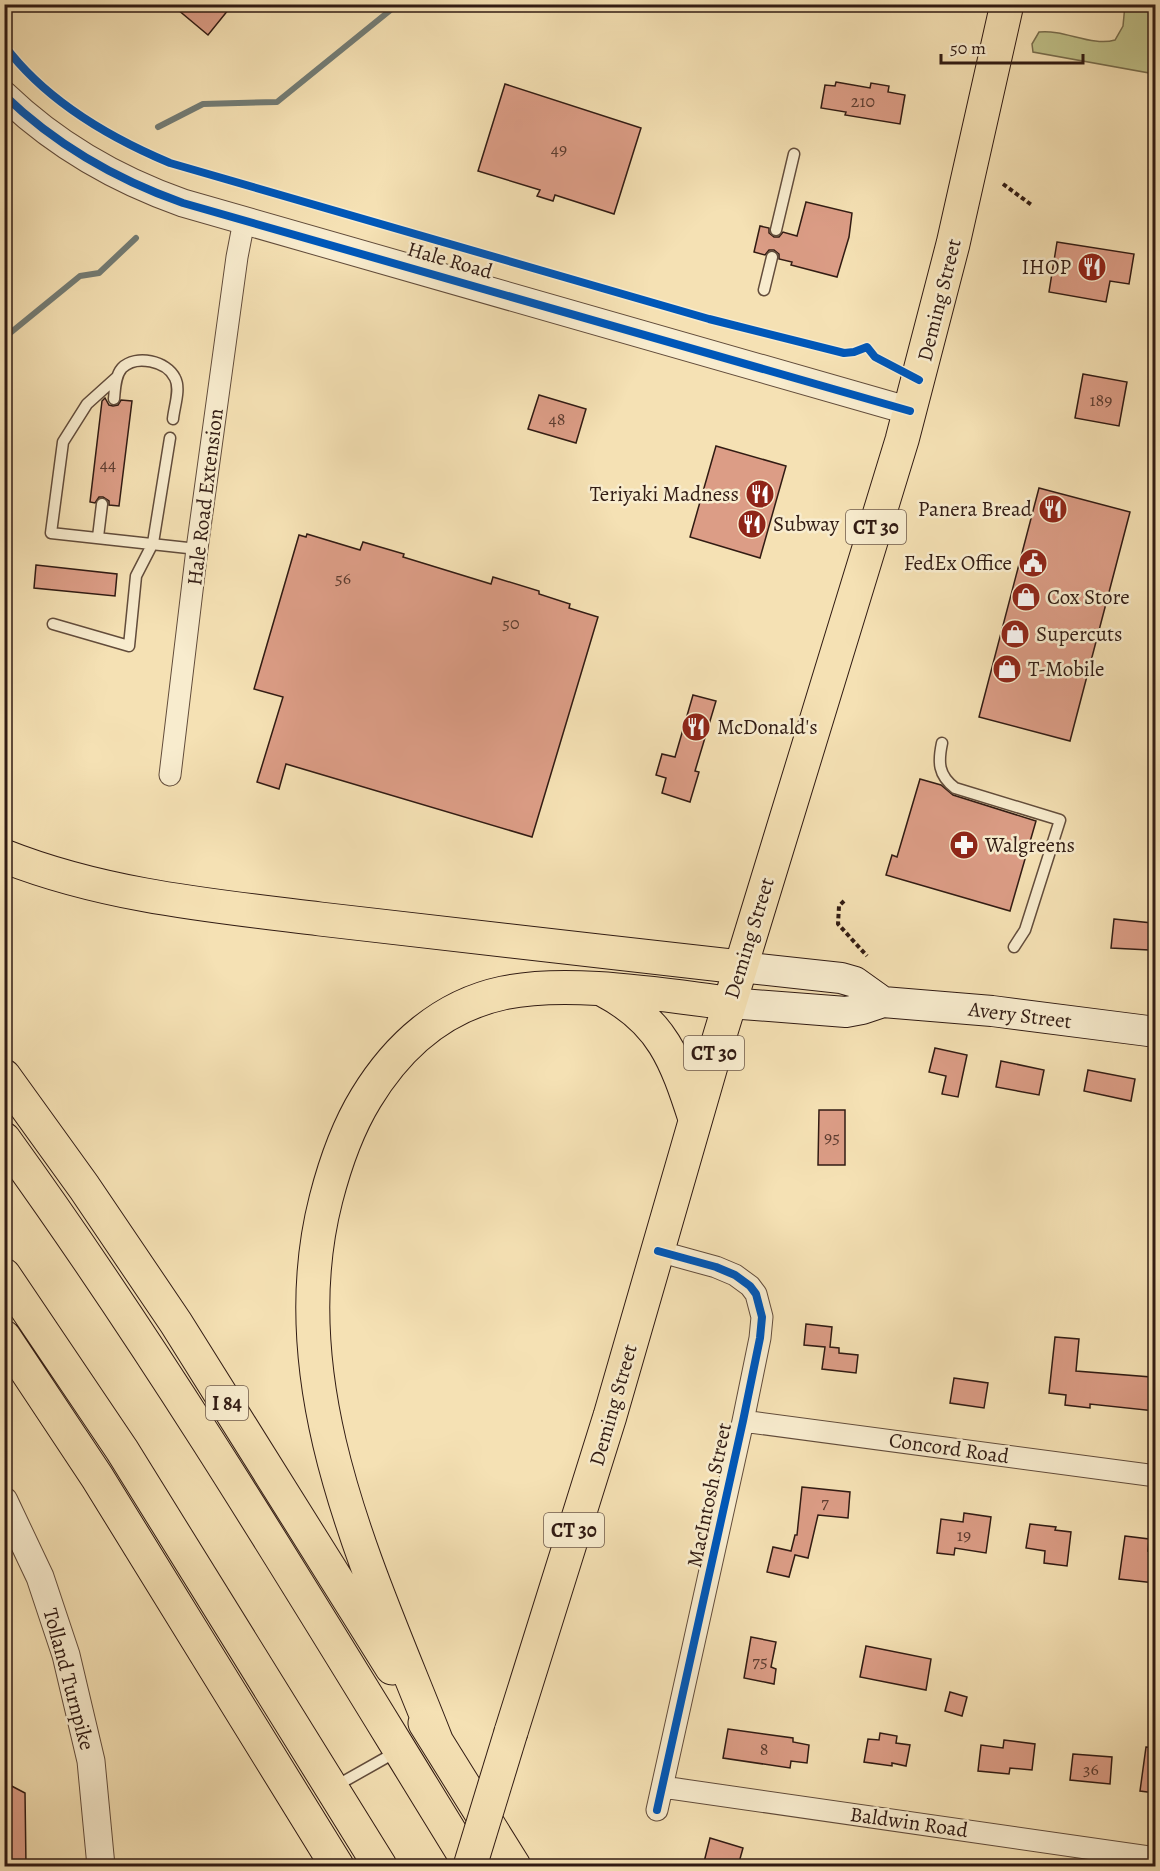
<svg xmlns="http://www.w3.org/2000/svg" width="1160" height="1871" viewBox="0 0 1160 1871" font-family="Alegreya,serif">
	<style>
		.green { fill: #c0c28a; stroke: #786e4e; stroke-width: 1.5 }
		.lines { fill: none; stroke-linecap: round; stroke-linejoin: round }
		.stream { stroke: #737c75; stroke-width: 6 }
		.building { fill: #dc9d86; stroke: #311b13; stroke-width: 1.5 }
		.service-casing { stroke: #624c3b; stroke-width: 13 }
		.minor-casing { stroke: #624c3b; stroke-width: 23 }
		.tertiary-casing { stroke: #624c3b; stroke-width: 29 }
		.secondary-casing { stroke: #311b13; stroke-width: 32 }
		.primary-casing { stroke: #311b13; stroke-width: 35 }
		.motorway-casing { stroke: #311b13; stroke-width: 35 }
		.path { stroke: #311b13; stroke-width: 4; stroke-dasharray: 4.5 3; stroke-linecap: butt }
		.service { stroke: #f8ecce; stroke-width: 10 }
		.minor { stroke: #f8ecce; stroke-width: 21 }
		.tertiary { stroke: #f8ecce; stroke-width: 27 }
		.secondary { stroke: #f8ecce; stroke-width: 30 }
		.primary { stroke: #f5e1b4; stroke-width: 33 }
		.motorway { stroke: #f5e1b4; stroke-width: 33 }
		.primary-bridge-casing { stroke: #311b13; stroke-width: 35; stroke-linecap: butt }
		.primary-bridge { stroke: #f5e1b4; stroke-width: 33 }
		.cycleway-casing { stroke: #f8ecce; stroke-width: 11 }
		.cycleway { stroke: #0057b8; stroke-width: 8 }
		.labels { text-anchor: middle; stroke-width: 5; stroke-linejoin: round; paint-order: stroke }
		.number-label { font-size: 18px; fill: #5c3c30 }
		.shield { fill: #f8ecce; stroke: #6d5a4b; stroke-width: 1.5 }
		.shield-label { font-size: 20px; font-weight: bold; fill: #311b13 }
		.street-label { font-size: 21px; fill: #311b13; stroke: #f8ecce }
		.poi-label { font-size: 21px; fill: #311b13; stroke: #f8ecce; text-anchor: start }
	</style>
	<rect width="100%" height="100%" fill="#f5e1b4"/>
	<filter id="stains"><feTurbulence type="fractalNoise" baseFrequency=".00333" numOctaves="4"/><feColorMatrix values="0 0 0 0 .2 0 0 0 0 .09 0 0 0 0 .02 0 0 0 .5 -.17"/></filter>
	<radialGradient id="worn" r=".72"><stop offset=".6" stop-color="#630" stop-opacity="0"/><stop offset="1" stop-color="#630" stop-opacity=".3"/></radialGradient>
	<!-- green -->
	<path class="green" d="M 1125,5 L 1155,5 L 1155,74 L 1033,52 L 1032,44 L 1039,32 C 1064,29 1092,47 1115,40 L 1123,26 Z"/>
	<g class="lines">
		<!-- stream -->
		<path class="stream" d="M 158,127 L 203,104 L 277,102 L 398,4
			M 4,338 L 80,276 L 99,273 L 136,238"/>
	</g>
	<!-- building -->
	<path class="building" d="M 171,4 L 233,4 L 208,35 Z
		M 836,82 L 870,88 L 871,83 L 889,86 L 888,92 L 905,95 L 900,124 L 845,115 L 846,112 L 821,108 L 825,85 L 835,86 Z
		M 505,84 L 641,128 L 614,214 L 555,195 L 553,201 L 537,196 L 540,190 L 478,171 Z
		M 806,202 L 852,213 L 849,237 L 837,277 L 791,265 L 792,262 L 779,259 L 779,254 L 774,250 L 769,250 L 765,255 L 754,252 L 760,226 L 769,228 L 769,233 L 774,237 L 779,237 L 783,232 L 797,236 Z
		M 1057,242 L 1134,254 L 1129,284 L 1110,281 L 1106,302 L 1049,292 Z
		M 1083,374 L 1127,382 L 1119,426 L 1075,418 Z
		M 539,395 L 586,409 L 576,443 L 528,429 Z
		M 105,398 L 109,405 L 113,406 L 118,405 L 121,400 L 132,401 L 119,506 L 109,505 L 109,501 L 103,497 L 99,497 L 95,503 L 90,502 L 102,401 Z
		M 716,446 L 786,466 L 760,558 L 690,537 Z
		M 1039,488 L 1130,512 L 1070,741 L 979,717 Z
		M 307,534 L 360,550 L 363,542 L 404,554 L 403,557 L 491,584 L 493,577 L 539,591 L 539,594 L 570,604 L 569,608 L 598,617 L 532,837 L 286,764 L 279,789 L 257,782 L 283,697 L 254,689 L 299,535 L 306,537 Z
		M 36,565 L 117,574 L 115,596 L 34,588 Z
		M 693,695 L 716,701 L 695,771 L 699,772 L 690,802 L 662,793 L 666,778 L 656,775 L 662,754 L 675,757 Z
		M 920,779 L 941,785 L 953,795 L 1036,821 L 1010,911 L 886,875 L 892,855 L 897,857 Z
		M 1114,919 L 1152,923 L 1149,950 L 1111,948 Z
		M 935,1048 L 967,1055 L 958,1097 L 942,1094 L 946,1076 L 929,1072 Z
		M 1001,1061 L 1044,1070 L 1039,1095 L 996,1087 Z
		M 1088,1070 L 1135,1079 L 1131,1101 L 1084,1091 Z
		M 819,1110 L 845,1110 L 845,1165 L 818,1165 Z
		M 806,1324 L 832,1327 L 830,1347 L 839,1348 L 839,1353 L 858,1355 L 856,1373 L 822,1369 L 825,1347 L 804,1345 Z
		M 1055,1337 L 1079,1339 L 1076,1371 L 1151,1377 L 1150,1389 L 1155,1389 L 1155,1411 L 1090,1404 L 1090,1408 L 1065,1405 L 1066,1395 L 1049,1393 Z
		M 954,1378 L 988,1383 L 984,1408 L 950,1403 Z
		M 802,1487 L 850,1492 L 848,1518 L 818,1515 L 808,1558 L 795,1555 L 789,1577 L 767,1572 L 773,1547 L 791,1551 L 795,1535 L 797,1535 Z
		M 964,1513 L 991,1517 L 986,1553 L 955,1548 L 954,1555 L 937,1553 L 941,1519 L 963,1522 Z
		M 1030,1524 L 1056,1527 L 1055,1530 L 1071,1532 L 1067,1566 L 1044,1563 L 1045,1551 L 1026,1548 Z
		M 1125,1536 L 1149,1539 L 1148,1551 L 1155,1552 L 1155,1583 L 1119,1579 Z
		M 751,1637 L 776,1642 L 771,1667 L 776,1669 L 774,1684 L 744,1678 Z
		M 866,1646 L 931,1659 L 926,1690 L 860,1677 Z
		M 950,1692 L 967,1697 L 962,1716 L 945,1711 Z
		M 728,1729 L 793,1738 L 793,1742 L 809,1745 L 807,1763 L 791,1761 L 790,1768 L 723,1758 Z
		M 880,1733 L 897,1736 L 896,1743 L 910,1745 L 906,1766 L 892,1763 L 892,1766 L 864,1762 L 868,1739 L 879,1740 Z
		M 1004,1740 L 1035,1744 L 1032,1770 L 1010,1768 L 1009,1774 L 978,1771 L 981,1745 L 1003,1748 Z
		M 1146,1747 L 1155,1748 L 1155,1793 L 1140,1791 Z
		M 1073,1754 L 1112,1757 L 1110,1784 L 1070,1780 Z
		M 4,1782 L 25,1793 L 26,1866 L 4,1866 Z
		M 710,1838 L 743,1848 L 738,1866 L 703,1866 Z"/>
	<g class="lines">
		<!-- service casing -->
		<g class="service-casing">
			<path id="service" d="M 776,230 L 794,154
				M 764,290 L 772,257
				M 117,377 L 87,404 L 63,442 L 51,533 L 197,549
				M 114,399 C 115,389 115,376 122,368 C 136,354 167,361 175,378 C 181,389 174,407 173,419
				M 98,537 L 102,504
				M 53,624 L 129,646 L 136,576 L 153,543 L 170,438
				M 942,743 C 938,762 938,775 955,788 L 1060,820 L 1025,930 L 1014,947
				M 334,1787 L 396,1752"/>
		</g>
		<!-- minor casing -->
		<g class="minor-casing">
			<path id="minor" d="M 170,775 L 197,549 L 237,257 L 244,221
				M 743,1421 L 1156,1476
				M 663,1787 L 1156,1858
				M 657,1810 L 743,1421 L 760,1338 L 762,1317 L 756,1294 L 750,1286 L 735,1275 L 716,1267 L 658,1251"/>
		</g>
		<!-- tertiary casing -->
		<g class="tertiary-casing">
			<path id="tertiary" d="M 4,95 C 56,145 115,179 183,203 L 910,411
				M 4,1501 L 40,1577 L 66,1655 L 91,1761 L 101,1866"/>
		</g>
		<!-- secondary casing -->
		<g class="secondary-casing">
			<path id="secondary" d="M 740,967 L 841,978 L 855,982 L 883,1002
				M 729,1003 L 846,1012 L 862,1009 L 883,1002 L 992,1011 L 1156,1032"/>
		</g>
		<!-- primary casing -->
		<g class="primary-casing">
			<path id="primary" d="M 511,1732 L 610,1416 L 720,1035 L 902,440 L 953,244 L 1007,4"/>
		</g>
		<!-- motorway casing -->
		<g class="motorway-casing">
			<path id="motorway" d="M 4,856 C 105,896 214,906 320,919 C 460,936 600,951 740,967
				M 605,991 C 662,1021 676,1060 695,1119
				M 4,1076 L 84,1187 L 176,1323 L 392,1668
				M 4,1139 C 173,1373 320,1621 471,1866
				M 4,1275 L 122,1450 L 380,1866
				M 4,1337 L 97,1477 L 337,1866
				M 425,1723 L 514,1866
				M 436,1740 C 369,1569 278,1386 326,1199 C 335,1164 347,1129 366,1098 C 397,1047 442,1006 503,993 C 569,979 662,995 729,1003"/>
		</g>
		<!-- path -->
		<path class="path" d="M 1003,184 L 1033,206
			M 844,901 L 839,906 L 838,924 L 867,956"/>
		<!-- service -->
		<use href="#service" class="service"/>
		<!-- minor -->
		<use href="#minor" class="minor"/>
		<!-- tertiary -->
		<use href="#tertiary" class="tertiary"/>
		<!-- secondary -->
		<use href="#secondary" class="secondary"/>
		<!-- primary -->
		<use href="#primary" class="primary"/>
		<!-- motorway -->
		<use href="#motorway" class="motorway"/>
		<!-- primary-bridge casing -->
		<g class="primary-bridge-casing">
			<path id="primary-bridge" d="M 470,1866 L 511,1732"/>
		</g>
		<!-- primary-bridge -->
		<use href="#primary-bridge" class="primary-bridge"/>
		<!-- cycleway casing -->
		<g class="cycleway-casing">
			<path id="cycleway" d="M 4,45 C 45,100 108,137 170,163 L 709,319 L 844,353 L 854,352 L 867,347 L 875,357 L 919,380
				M 4,95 C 56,145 115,179 183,203 L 910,411
				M 657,1810 L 743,1421 L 760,1338 L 762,1317 L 756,1294 L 750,1286 L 735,1275 L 716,1267 L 658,1251"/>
		</g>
		<!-- cycleway -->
		<use href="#cycleway" class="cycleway"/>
	</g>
	<!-- icons -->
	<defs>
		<g id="restaurant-disc" transform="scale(1.5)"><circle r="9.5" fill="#8f2418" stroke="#f8ecce"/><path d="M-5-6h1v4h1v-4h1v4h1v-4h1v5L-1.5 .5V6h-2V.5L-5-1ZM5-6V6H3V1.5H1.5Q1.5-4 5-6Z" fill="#fff"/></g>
		<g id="civic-disc" transform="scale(1.5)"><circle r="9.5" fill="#8f2418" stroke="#f8ecce"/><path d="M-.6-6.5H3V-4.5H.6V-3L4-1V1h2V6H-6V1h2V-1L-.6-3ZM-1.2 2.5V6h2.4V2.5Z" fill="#fff"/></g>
		<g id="shop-disc" transform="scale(1.5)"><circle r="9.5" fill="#8f2418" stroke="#f8ecce"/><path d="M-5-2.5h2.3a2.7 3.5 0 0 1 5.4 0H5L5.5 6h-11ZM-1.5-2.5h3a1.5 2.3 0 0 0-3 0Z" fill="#fff"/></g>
		<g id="pharmacy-disc" transform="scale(1.5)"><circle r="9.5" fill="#8f2418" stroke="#f8ecce"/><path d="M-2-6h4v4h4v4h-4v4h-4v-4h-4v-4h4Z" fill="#fff"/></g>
	</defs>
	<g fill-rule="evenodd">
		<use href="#restaurant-disc" x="1092" y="267"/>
		<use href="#restaurant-disc" x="760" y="494"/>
		<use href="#restaurant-disc" x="1053" y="509"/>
		<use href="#restaurant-disc" x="752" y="524"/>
		<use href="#civic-disc" x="1033" y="563"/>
		<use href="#shop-disc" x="1026" y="597"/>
		<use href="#shop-disc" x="1015" y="634"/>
		<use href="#shop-disc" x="1007" y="669"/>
		<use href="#restaurant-disc" x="696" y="727"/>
		<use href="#pharmacy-disc" x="964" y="845"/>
	</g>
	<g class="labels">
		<!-- number labels -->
		<g class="number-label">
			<text x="863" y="107">210</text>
			<text x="559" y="155">49</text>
			<text x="1101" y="406">189</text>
			<text x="557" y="425">48</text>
			<text x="108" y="470">44</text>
			<text x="343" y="584">56</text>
			<text x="511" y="629">50</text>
			<text x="832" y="1143">95</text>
			<text x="825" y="1508">7</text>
			<text x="964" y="1541">19</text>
			<text x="760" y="1667">75</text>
			<text x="764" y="1755">8</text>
			<text x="1091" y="1775">36</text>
		</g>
		<!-- shield labels -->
		<g class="shield">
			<rect x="846" y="510" width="60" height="34" rx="4.5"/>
			<rect x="684" y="1036" width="60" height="34" rx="4.5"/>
			<rect x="206" y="1386" width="42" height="34" rx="4.5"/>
			<rect x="544" y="1513" width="60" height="34" rx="4.5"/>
		</g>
		<g class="shield-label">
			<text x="876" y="534">CT 30</text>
			<text x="714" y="1060">CT 30</text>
			<text x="227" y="1410">I 84</text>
			<text x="574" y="1537">CT 30</text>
		</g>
		<!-- street labels -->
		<g class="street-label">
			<text transform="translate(450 260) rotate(16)" y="7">Hale Road</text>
			<text transform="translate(939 300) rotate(-76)" y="7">Deming Street</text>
			<text transform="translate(205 497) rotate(-83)" y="7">Hale Road Extension</text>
			<text transform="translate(749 938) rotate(-73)" y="7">Deming Street</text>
			<text transform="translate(1020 1015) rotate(7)" y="7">Avery Street</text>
			<text transform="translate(613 1405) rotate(-74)" y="7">Deming Street</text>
			<text transform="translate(949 1448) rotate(8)" y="7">Concord Road</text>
			<text transform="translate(709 1495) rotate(-78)" y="7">MacIntosh Street</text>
			<text transform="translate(69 1679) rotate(75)" y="7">Tolland Turnpike</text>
			<text transform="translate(909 1822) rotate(8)" y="7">Baldwin Road</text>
		</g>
		<!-- poi labels -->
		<g class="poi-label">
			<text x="1071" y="274" text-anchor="end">IHOP</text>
			<text x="739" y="501" text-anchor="end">Teriyaki Madness</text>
			<text x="1032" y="516" text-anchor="end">Panera Bread</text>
			<text x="773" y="531">Subway</text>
			<text x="1012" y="570" text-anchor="end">FedEx Office</text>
			<text x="1047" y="604">Cox Store</text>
			<text x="1036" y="641">Supercuts</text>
			<text x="1028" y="676">T-Mobile</text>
			<text x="717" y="734">McDonald's</text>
			<text x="985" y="852">Walgreens</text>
		</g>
	</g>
	<!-- margin -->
	<rect width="1160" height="1871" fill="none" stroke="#f5e1b4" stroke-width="24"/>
	<rect x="6" y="6" width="1148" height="1859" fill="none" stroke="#311b13" stroke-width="3"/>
	<rect x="12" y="12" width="1136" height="1847" fill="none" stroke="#311b13" stroke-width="1.5"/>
	<!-- scale -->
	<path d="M941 54v9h142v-9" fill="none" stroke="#311b13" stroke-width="3"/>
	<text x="950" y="54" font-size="18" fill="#311b13" stroke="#f8ecce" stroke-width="4.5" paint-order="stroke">50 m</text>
	<rect width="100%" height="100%" filter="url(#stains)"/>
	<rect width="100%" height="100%" fill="url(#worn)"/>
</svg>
